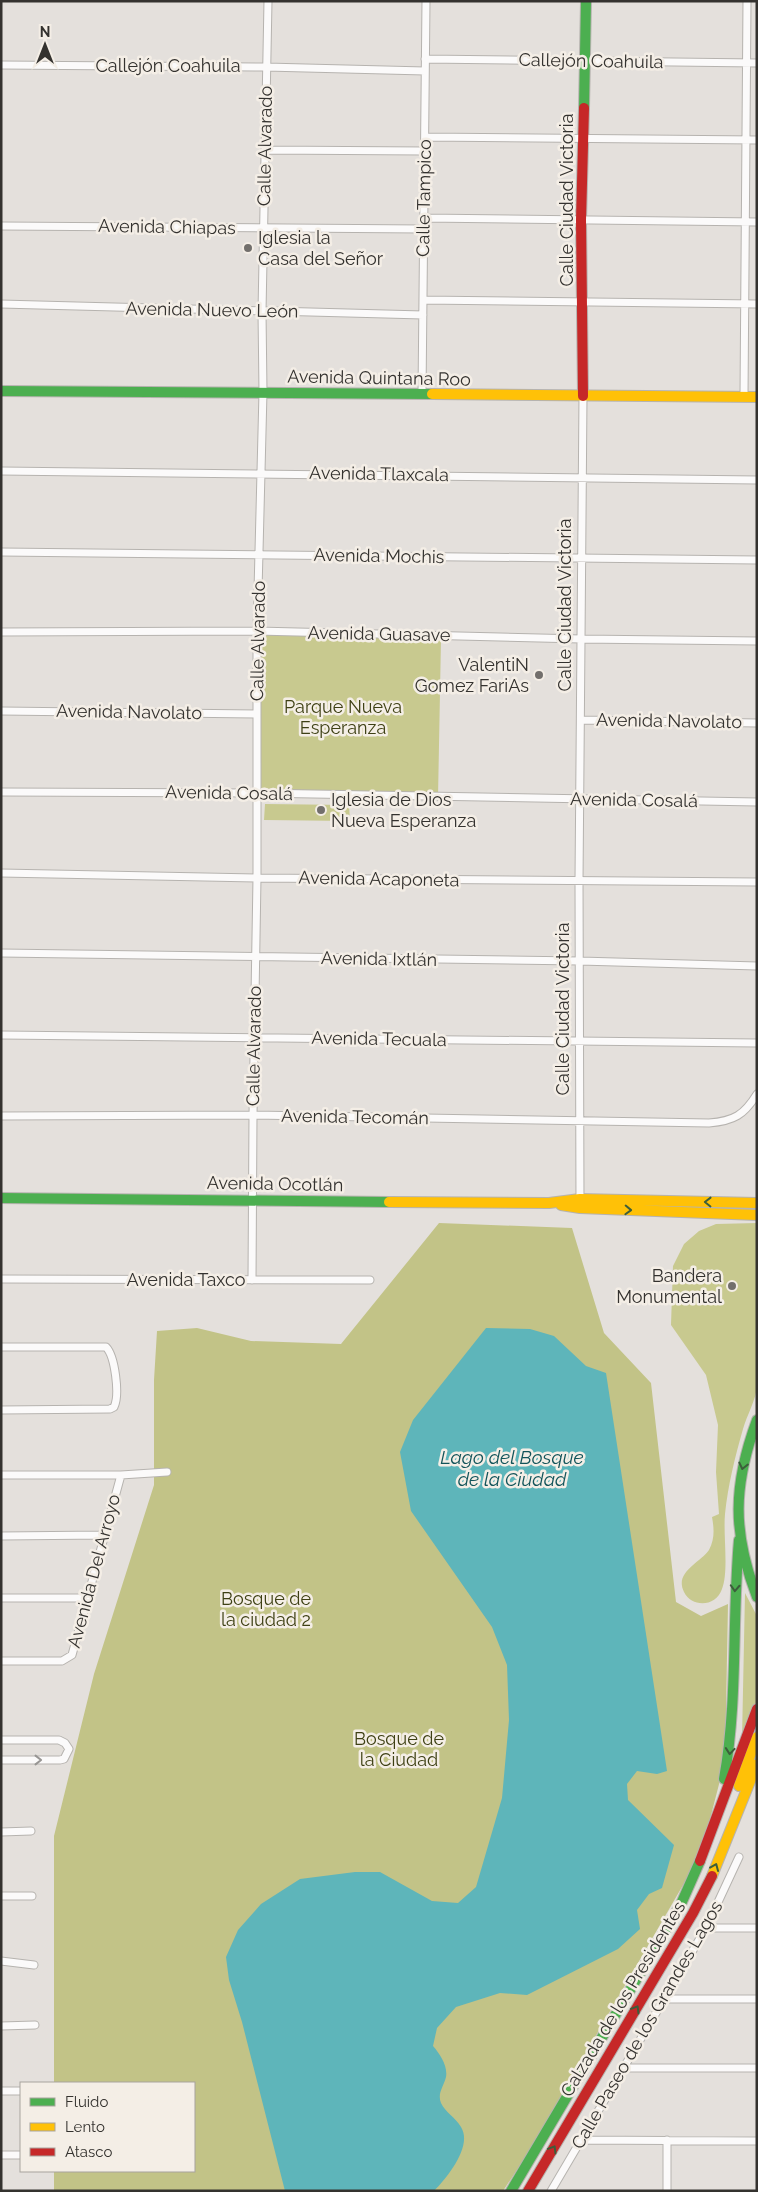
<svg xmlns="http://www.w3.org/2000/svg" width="758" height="2192" viewBox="0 0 758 2192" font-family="Raleway,sans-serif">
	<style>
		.green { fill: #c8c98f }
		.forest { fill: #c2c387 }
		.water { fill: #5eb5ba }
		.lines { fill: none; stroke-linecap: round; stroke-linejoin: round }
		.street-casing { stroke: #b6b3af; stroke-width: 9 }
		.fast-casing { stroke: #b6b3af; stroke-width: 12 }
		.slow-casing { stroke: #b6b3af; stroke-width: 12 }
		.jam-casing { stroke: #b6b3af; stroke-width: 12 }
		.street { stroke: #fbfafa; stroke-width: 7 }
		.fast { stroke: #4caf50; stroke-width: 10 }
		.slow { stroke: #ffc107; stroke-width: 10 }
		.jam { stroke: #c62828; stroke-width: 10 }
		.oneway { stroke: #3c5e3b }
		.oneway2 { stroke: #989694 }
		.poi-dot { fill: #726f6c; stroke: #f4eee6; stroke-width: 2 }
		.labels { text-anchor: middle; stroke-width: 5; stroke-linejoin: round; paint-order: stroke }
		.street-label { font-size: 18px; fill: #34322f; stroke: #f4eee6 }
		.poi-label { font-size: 18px; fill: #34322f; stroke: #f4eee6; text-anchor: start }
		.park-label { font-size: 18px; fill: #3e4014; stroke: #f4eee6 }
		.water-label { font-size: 19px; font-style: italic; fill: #12545a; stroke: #f4eee6 }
	</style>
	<rect width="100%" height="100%" fill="#e4e0dc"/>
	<!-- green -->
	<path class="green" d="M 258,634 L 441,639 L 438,798 L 257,797 Z
		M 265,804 L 349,805 L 350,821 L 264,820 Z
		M 757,1223 C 757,1277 758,1332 757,1386 C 756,1400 747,1415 743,1429 C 735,1457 728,1485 725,1514 C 723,1535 729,1571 722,1589 C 716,1607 692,1608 684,1592 C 674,1572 700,1563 709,1550 C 715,1539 714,1528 712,1517 L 719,1514 L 716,1472 L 718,1425 L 706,1375 L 671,1325 L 673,1266 L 684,1244 L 699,1231 L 716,1224 Z
		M 745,1593 L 757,1616 L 757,1700 L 742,1739 Z"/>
	<!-- forest -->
	<path class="forest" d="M 439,1223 L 572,1228 L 604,1333 L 651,1383 L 676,1602 L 701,1616 L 728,1604 L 725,1761 L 701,1854 L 528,2153 L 503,2191 L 54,2191 L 54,2171 L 194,2171 L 194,2083 L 54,2083 L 54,1836 L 94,1674 L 154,1485 L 154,1380 L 157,1331 L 197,1328 L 251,1341 L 341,1344 Z"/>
	<!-- water -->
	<path class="water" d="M 486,1328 L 530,1329 L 554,1336 L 586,1366 L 606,1373 L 667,1771 L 657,1774 L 637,1771 L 627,1784 L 628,1800 L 674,1845 L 662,1888 L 649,1894 L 637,1910 L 640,1929 L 618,1949 L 527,1995 L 500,1993 L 456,2007 L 437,2028 L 433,2046 C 440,2054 448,2066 446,2077 C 444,2086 437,2093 441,2103 C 445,2112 456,2118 461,2127 C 473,2146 447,2178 434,2191 L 285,2191 L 242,2022 L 229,1980 L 226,1957 L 238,1930 L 261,1904 L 300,1879 L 355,1872 L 380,1872 L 432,1901 L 458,1903 L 476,1887 L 502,1798 L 509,1720 L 507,1665 L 492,1627 L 411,1511 L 400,1452 L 413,1420 Z"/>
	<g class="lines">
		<!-- street casing -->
		<g class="street-casing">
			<path id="street" d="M 425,59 L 757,63
				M 1,65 L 266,67 L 425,71
				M 425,137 L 757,140
				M 265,150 L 425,151
				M 424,218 L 757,222
				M 1,226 L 423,229
				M 423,300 L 757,304
				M 1,304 L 423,315
				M 422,395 L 426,1
				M 744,397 L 747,1
				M 1,471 L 757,480
				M 1,552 L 757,560
				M 1,632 L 257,631 L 581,639 L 757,641
				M 1,711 L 257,714
				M 581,720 L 757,723
				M 1,792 L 257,793 L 757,802
				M 1,873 L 257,878 L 757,882
				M 1,953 L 580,961 L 757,966
				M 1,1035 L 757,1043
				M 1,1116 L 253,1115 L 709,1123 C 734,1121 744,1115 757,1094
				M 580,1203 L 579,881 L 583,396
				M 1,1279 L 370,1280
				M 252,1280 L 253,1115 L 257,878 L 257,631 L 263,392 L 262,312 L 268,1
				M 1,1347 L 106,1347 C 115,1356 120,1395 114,1407 L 110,1409 L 1,1410
				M 1,1475 L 121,1475 L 167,1472
				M 1,1536 L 104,1535
				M 1,1598 L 87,1598
				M 1,1661 L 62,1661 L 72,1655 L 121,1475
				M 1,1740 L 59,1740 L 65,1743 L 69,1749 L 64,1759 L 60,1760 L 1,1760
				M 1,1832 L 31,1831
				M 1,1896 L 32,1896
				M 706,1928 L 757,1928
				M 1,1961 L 34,1965
				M 662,1999 L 757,1999
				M 1,2026 L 35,2025
				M 624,2068 L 757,2068
				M 1,2091 L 21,2091
				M 580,2140 L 757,2141
				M 667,2140 L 667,2191
				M 1,2155 L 21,2155
				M 551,2191 L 706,1928 L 739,1857"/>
		</g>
		<!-- fast casing -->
		<g class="fast-casing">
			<path id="fast" d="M 584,108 L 586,1
				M 1,391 L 432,394
				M 1,1198 L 389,1202
				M 757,1420 C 733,1485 732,1532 757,1597
				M 724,1779 C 738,1701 732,1619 739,1540
				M 511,2191 L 681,1904 L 700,1861"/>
		</g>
		<!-- slow casing -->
		<g class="slow-casing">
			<path id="slow" d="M 432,394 L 757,397
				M 389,1202 L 549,1203 L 580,1199 L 757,1203
				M 561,1205 L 580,1208 L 757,1215
				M 739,1786 L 757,1737
				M 712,1876 L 757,1764"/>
		</g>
		<!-- jam casing -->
		<g class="jam-casing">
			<path id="jam" d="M 583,396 L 581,220 L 584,108
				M 700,1861 L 757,1709
				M 528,2191 L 693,1913 L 712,1876"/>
		</g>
		<!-- street -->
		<use href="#street" class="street"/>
		<!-- fast -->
		<use href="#fast" class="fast"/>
		<!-- slow -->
		<use href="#slow" class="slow"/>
		<!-- jam -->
		<use href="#jam" class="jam"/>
	</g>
	<!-- one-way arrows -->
	<defs><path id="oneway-chevron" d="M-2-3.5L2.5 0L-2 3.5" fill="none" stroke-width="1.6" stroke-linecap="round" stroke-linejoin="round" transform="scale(1.25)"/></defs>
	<g class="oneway">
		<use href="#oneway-chevron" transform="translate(708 1202) rotate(-179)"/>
		<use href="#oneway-chevron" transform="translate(628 1210) rotate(2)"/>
		<use href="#oneway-chevron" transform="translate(743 1466) rotate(103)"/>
		<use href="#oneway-chevron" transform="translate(735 1588) rotate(93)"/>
		<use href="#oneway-chevron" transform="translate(730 1751) rotate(95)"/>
		<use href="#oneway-chevron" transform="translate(715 1867) rotate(-67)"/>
		<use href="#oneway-chevron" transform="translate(636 2009) rotate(-59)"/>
		<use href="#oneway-chevron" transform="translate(553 2149) rotate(-59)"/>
	</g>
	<use class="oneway2" href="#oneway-chevron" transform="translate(38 1760)"/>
	<!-- markers -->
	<g class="poi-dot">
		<circle cx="248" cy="248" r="5"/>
		<circle cx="539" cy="675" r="5"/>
		<circle cx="321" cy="810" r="5"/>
		<circle cx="732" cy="1286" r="5"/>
	</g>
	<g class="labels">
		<!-- street labels -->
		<g class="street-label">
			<text transform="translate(591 61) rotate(1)" y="6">Callejón Coahuila</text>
			<text x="168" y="72">Callejón Coahuila</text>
			<text transform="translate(265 146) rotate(-89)" y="6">Calle Alvarado</text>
			<text transform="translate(424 198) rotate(-89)" y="6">Calle Tampico</text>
			<text transform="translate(567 200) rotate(-90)" y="6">Calle Ciudad Victoria</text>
			<text transform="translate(167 227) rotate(1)" y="6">Avenida Chiapas</text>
			<text transform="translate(212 310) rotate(1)" y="6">Avenida Nuevo León</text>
			<text transform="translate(379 378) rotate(1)" y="6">Avenida Quintana Roo</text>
			<text transform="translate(379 474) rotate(1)" y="6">Avenida Tlaxcala</text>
			<text transform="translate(379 556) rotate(1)" y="6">Avenida Mochis</text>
			<text transform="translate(565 605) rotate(-90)" y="6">Calle Ciudad Victoria</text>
			<text transform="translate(379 634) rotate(1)" y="6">Avenida Guasave</text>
			<text transform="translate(258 641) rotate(-89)" y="6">Calle Alvarado</text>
			<text transform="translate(129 712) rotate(1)" y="6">Avenida Navolato</text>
			<text transform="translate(669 721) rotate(1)" y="6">Avenida Navolato</text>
			<text transform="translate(229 793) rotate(1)" y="6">Avenida Cosalá</text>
			<text transform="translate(634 800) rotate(1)" y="6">Avenida Cosalá</text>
			<text transform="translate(379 879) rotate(1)" y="6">Avenida Acaponeta</text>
			<text transform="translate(379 959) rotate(1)" y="6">Avenida Ixtlán</text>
			<text transform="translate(563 1009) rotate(-90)" y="6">Calle Ciudad Victoria</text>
			<text transform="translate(379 1039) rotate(1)" y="6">Avenida Tecuala</text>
			<text transform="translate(254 1046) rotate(-89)" y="6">Calle Alvarado</text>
			<text transform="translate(355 1117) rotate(1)" y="6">Avenida Tecomán</text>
			<text transform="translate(275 1184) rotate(1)" y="6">Avenida Ocotlán</text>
			<text x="186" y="1286">Avenida Taxco</text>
			<text transform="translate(94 1571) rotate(-75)" y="6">Avenida Del Arroyo</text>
			<text transform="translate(623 1999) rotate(-59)" y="6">Calzada de los Presidentes</text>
			<text transform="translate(647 2025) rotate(-60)" y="6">Calle Paseo de los Grandes Lagos</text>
		</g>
		<!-- poi labels -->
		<g class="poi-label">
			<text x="258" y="244">Iglesia la<tspan x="258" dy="21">Casa del Señor</tspan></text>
			<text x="529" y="671" text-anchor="end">ValentiN<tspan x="529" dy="21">Gomez FariAs</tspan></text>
			<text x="331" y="806">Iglesia de Dios<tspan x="331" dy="21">Nueva Esperanza</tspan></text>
			<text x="722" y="1282" text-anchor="end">Bandera<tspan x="722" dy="21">Monumental</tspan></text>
		</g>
		<!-- park labels -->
		<g class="park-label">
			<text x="343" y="713">Parque Nueva<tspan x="343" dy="21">Esperanza</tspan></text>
			<text x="266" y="1605">Bosque de<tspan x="266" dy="21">la ciudad 2</tspan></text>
			<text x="399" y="1745">Bosque de<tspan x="399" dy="21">la Ciudad</tspan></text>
		</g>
		<!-- water labels -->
		<g class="water-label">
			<text x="512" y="1464">Lago del Bosque<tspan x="512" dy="22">de la Ciudad</tspan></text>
		</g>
	</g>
	<!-- border -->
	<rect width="758" height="2192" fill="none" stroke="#34322f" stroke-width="5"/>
	<!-- legend -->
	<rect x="20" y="2082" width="175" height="90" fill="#f4eee6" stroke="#a7a39d"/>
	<rect x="30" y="2098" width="25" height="8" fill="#4caf50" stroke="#a7a39d"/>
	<text x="65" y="2107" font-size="15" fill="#34322f">Fluido</text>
	<rect x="30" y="2123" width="25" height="8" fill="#ffc107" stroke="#a7a39d"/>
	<text x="65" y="2132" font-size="15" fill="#34322f">Lento</text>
	<rect x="30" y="2148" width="25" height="8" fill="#c62828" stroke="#a7a39d"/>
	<text x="65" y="2157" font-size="15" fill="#34322f">Atasco</text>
	<!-- north arrow -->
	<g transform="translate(45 45)" stroke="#f4eee6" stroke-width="4" paint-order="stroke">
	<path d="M0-4L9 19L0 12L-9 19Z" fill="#34322f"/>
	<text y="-8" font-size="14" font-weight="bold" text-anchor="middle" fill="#34322f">N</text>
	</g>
</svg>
